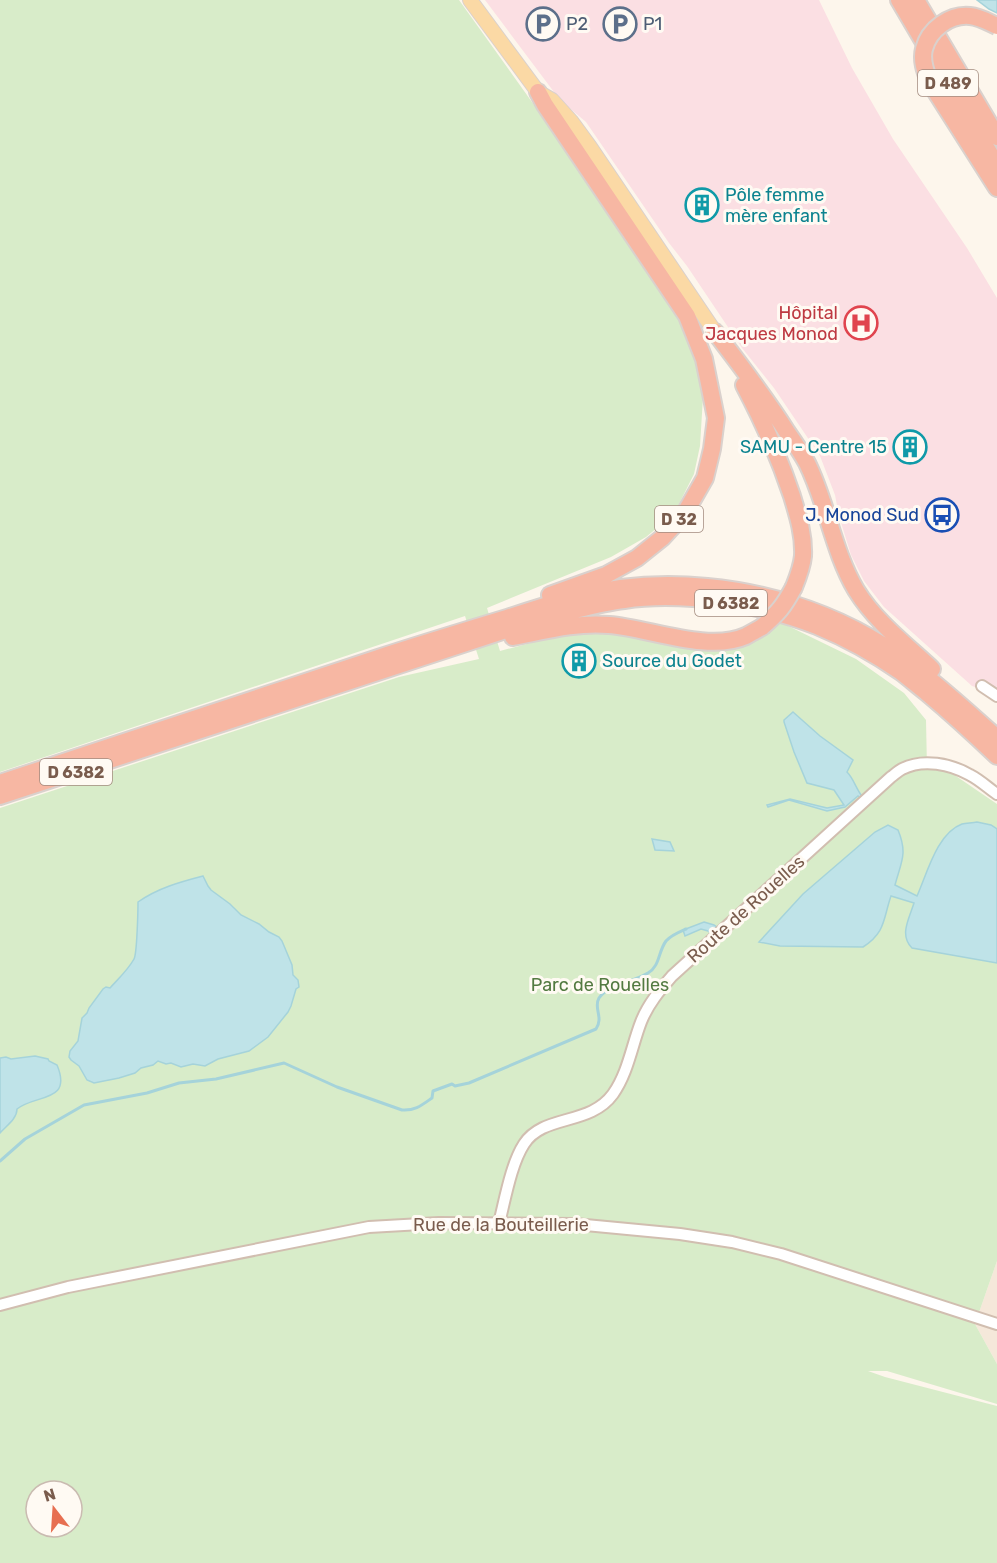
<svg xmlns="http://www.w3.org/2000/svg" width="997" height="1563" viewBox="0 0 997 1563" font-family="Rubik,sans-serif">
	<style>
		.residential { fill: #f5e8da }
		.medical { fill: #fbdfe3 }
		.green { fill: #d8ecc9; fill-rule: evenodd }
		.water { fill: #bfe3e8; stroke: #a5d3da; stroke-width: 1.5 }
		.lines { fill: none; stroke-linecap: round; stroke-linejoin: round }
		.stream { stroke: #a5d3da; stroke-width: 3 }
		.minor-casing { stroke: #d1beb0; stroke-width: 14 }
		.major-casing { stroke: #dad1cd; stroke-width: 16 }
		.highway-casing { stroke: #dad1cd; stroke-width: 20 }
		.minor { stroke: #fff; stroke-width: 10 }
		.major { stroke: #fbd9a5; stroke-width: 14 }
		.highway { stroke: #f7b7a3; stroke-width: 16 }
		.highway-bridge-casing { stroke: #dad1cd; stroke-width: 20; stroke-linecap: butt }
		.highway-bridge { stroke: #f7b7a3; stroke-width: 16 }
		.labels { text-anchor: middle; stroke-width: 6; stroke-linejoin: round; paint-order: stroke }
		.shield { fill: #fffaf3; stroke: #a28b7f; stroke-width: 1.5 }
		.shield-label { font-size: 16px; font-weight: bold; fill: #7a5c4d }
		.service-label { font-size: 18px; fill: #4e5e75; stroke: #fffaf3; text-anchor: start }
		.culture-label { font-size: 18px; fill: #0d838f; stroke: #fffaf3; text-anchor: start }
		.health-label { font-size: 18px; fill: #be3a42; stroke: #fffaf3; text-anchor: end }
		.transit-label { font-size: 18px; fill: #164399; stroke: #fffaf3; text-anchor: end }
		.street-label { font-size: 18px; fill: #7a5c4d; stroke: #fffaf3 }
		.park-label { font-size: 18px; fill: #537a41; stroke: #fffaf3 }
	</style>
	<rect width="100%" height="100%" fill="#fdf6ec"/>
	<!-- residential -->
	<path class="residential" d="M 997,1261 L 997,1364 L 975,1324 Z"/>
	<!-- medical -->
	<path class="medical" d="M 485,0 L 819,0 L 852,68 L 893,139 L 967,248 L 997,298 L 997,687 L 986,684 L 978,688 L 972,686 L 884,607 L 864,581 L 851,555 L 839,516 L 835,495 L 820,456 L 774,388 L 742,348 L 687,266 L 669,243 L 586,122 L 560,100 Z"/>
	<!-- green -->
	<path class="green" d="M 0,0 L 459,0 L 622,228 L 687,332 L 696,365 L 703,397 L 700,446 L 694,474 L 674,514 L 646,537 L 611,557 L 487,608 L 500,651 L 553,637 L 592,631 L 689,646 L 725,648 L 758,639 L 780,622 L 856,659 L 904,693 L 926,720 L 927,768 L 950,772 L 997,804 L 997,1261 L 975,1324 L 997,1364 L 997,1404 L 887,1371 L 868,1371 L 885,1377 L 997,1406 L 997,1563 L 0,1563 L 0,808 L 399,677 L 479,659 L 465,616 L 0,772 ZM 36,1491 L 72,1491 L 72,1527 L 36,1527 Z"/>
	<!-- water -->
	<path class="water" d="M 977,0 L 997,0 L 997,13 L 989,9 Z
		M 793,712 L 820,736 L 853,760 L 847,772 C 854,779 856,789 862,796 L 861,798 L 858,796 L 845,807 L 827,811 L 789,800 L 768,807 L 767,805 L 790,799 L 827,808 L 844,805 L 834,790 L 807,783 L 794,752 L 784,722 L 784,720 Z
		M 977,822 L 991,825 L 997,829 L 997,963 L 912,948 C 899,935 909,919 914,903 L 891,896 C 883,919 886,932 863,947 L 780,946 L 759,942 L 803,894 L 875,832 L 888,825 L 898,830 C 908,854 901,862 895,885 L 917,896 C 927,874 937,833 962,824 C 966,823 972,823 977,822 Z
		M 652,839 L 670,842 L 674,851 L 655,850 Z
		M 203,876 L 208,886 L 211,890 L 230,904 L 241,915 L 259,924 L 269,932 L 279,937 L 282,941 L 292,965 L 293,975 L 298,980 L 299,987 L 296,989 L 291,1006 L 288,1012 L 268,1037 L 249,1051 L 218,1059 L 205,1066 L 193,1064 L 181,1067 L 171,1063 L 166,1064 L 158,1061 L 153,1065 L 141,1068 L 135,1073 L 119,1078 L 94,1083 L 87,1080 L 79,1066 L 71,1060 L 69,1057 L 70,1051 L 78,1041 L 82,1018 L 87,1013 L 89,1008 L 103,989 L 106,987 L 110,988 C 118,979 128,970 134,959 C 137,954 138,910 138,902 C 158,888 180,882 203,876 Z
		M 704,922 L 714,925 L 721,930 L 714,936 L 708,931 L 701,929 L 685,936 L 683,930 Z
		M 35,1056 L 48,1059 L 49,1061 L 57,1065 C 73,1103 35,1094 17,1109 C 17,1119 6,1126 0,1133 L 0,1058 L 6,1057 L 11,1059 Z"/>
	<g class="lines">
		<!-- stream -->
		<path class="stream" d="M 0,1161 L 25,1139 L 84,1105 L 147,1093 L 179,1083 L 216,1079 L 284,1063 L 337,1087 L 402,1110 C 415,1111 422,1105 432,1098 L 433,1091 L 452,1084 L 455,1086 L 469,1083 L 596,1029 C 604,1017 593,1008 599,998 C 607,985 636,981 648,973 C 660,966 658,952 666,941 C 671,935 679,932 686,929"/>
		<!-- minor casing -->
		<g class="minor-casing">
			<path id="minor" d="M 982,686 L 997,696
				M 499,1223 C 505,1200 511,1164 524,1144 C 543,1114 590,1126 613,1094 C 628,1073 632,1045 641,1022 C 648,1004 660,990 672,976 L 891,777 C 894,775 898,771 902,769 C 923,758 951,764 970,775 C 980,780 988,788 997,794
				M 0,1305 L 68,1287 L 369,1227 L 439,1223 L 575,1224 L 680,1234 L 732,1242 L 781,1254 L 997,1324"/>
		</g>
		<!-- major casing -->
		<g class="major-casing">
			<path id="major" d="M 470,0 L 538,92 L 552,100 L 571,121 L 590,147 L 715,332"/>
		</g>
		<!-- highway casing -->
		<g class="highway-casing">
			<path id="highway" d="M 899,0 L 997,166
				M 916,0 L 997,137
				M 929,81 L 997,188
				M 538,92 L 545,105 L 687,316 L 704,359 L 716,418 L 712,449 L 705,478 L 685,513 L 662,538 L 637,558 L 606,575 L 550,595
				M 715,332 C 740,365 765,397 787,432 C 794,442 801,452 807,463 C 827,503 833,551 856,590 C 875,621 905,644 932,669
				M 744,385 C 763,421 779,457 792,496 C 798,516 804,535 803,556 C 802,567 798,577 794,587
				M 513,637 C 544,631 577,622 609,625 C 649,628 708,653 746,636 C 751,633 757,630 762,627
				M 0,783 C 126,741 252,700 378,658 C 421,644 464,631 507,618 C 544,606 582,594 621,588 C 677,581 738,587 792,604 C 834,617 876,638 911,665 C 941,687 969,713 997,738
				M 0,796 L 548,616 C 573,611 599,603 624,600 C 684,591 761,604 817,626 C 846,638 875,654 901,672 C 909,678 917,685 926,692 C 950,712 974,734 997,756"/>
		</g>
		<!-- minor -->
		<use href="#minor" class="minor"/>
		<!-- major -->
		<use href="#major" class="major"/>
		<!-- highway -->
		<use href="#highway" class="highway"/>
		<!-- highway-bridge casing -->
		<g class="highway-bridge-casing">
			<path id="highway-bridge" d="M 929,81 C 925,71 921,60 924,49 C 929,29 950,14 970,16 C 980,17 988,22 997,26
				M 762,627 C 778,613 784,606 794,587"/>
		</g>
		<!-- highway-bridge -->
		<use href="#highway-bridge" class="highway-bridge"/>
	</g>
	<!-- icons -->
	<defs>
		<g id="parking-ring" transform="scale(1.725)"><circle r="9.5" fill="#fffaf3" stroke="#5c6f8a" stroke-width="1.5"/><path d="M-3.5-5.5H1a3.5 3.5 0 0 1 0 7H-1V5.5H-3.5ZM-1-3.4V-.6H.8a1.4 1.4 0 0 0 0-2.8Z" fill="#5c6f8a"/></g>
		<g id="building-ring" transform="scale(1.725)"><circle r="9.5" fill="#fffaf3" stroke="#0f9aa8" stroke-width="1.5"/><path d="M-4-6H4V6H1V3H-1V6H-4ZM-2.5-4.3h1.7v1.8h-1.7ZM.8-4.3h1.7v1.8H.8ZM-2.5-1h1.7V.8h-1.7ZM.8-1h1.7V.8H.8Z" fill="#0f9aa8"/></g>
		<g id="hospital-ring" transform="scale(1.725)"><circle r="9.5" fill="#fffaf3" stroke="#e0444e" stroke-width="1.5"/><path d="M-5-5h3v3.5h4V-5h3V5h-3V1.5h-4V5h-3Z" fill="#e0444e"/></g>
		<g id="bus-ring" transform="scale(1.725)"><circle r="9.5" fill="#fffaf3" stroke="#1a4fb4" stroke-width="1.5"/><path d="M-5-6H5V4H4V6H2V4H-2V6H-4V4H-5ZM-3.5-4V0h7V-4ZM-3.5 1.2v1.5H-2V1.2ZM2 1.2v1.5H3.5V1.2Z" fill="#1a4fb4"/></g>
	</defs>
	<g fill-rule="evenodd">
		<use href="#parking-ring" x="543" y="24"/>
		<use href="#parking-ring" x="620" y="24"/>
		<use href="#building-ring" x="702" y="205"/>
		<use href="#hospital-ring" x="861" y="323"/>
		<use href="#building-ring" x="910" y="447"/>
		<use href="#bus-ring" x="942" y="515"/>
		<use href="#building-ring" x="579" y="661"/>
	</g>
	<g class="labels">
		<!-- shield labels -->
		<g class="shield">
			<rect x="918" y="70" width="60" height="26" rx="4.5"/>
			<rect x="655" y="506" width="48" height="26" rx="4.5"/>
			<rect x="695" y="590" width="72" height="26" rx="4.5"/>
			<rect x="40" y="759" width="72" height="26" rx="4.5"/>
		</g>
		<g class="shield-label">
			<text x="948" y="89">D 489</text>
			<text x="679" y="525">D 32</text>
			<text x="731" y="609">D 6382</text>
			<text x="76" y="778">D 6382</text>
		</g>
		<!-- service labels -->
		<g class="service-label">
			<text x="566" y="30">P2</text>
			<text x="643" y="30">P1</text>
		</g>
		<!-- culture labels -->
		<g class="culture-label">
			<text x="725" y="201">Pôle femme<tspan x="725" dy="21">mère enfant</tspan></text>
			<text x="887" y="453" text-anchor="end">SAMU - Centre 15</text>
			<text x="602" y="667">Source du Godet</text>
		</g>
		<!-- health labels -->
		<g class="health-label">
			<text x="838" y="319">Hôpital<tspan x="838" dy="21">Jacques Monod</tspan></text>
		</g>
		<!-- transit labels -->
		<g class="transit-label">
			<text x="919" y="521">J. Monod Sud</text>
		</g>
		<!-- street labels -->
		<g class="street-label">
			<text transform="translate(746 909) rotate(-42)" y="6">Route de Rouelles</text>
			<text x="501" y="1231">Rue de la Bouteillerie</text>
		</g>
		<!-- park labels -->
		<g class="park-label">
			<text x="600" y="991">Parc de Rouelles</text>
		</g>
	</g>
	<!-- north arrow -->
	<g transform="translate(54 1509) rotate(343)"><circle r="28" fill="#fffaf3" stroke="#cabbb1" stroke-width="1.5"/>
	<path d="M0-4.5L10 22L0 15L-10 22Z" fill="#e76f51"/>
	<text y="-9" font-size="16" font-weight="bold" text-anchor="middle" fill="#7a5c4d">N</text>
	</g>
</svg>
